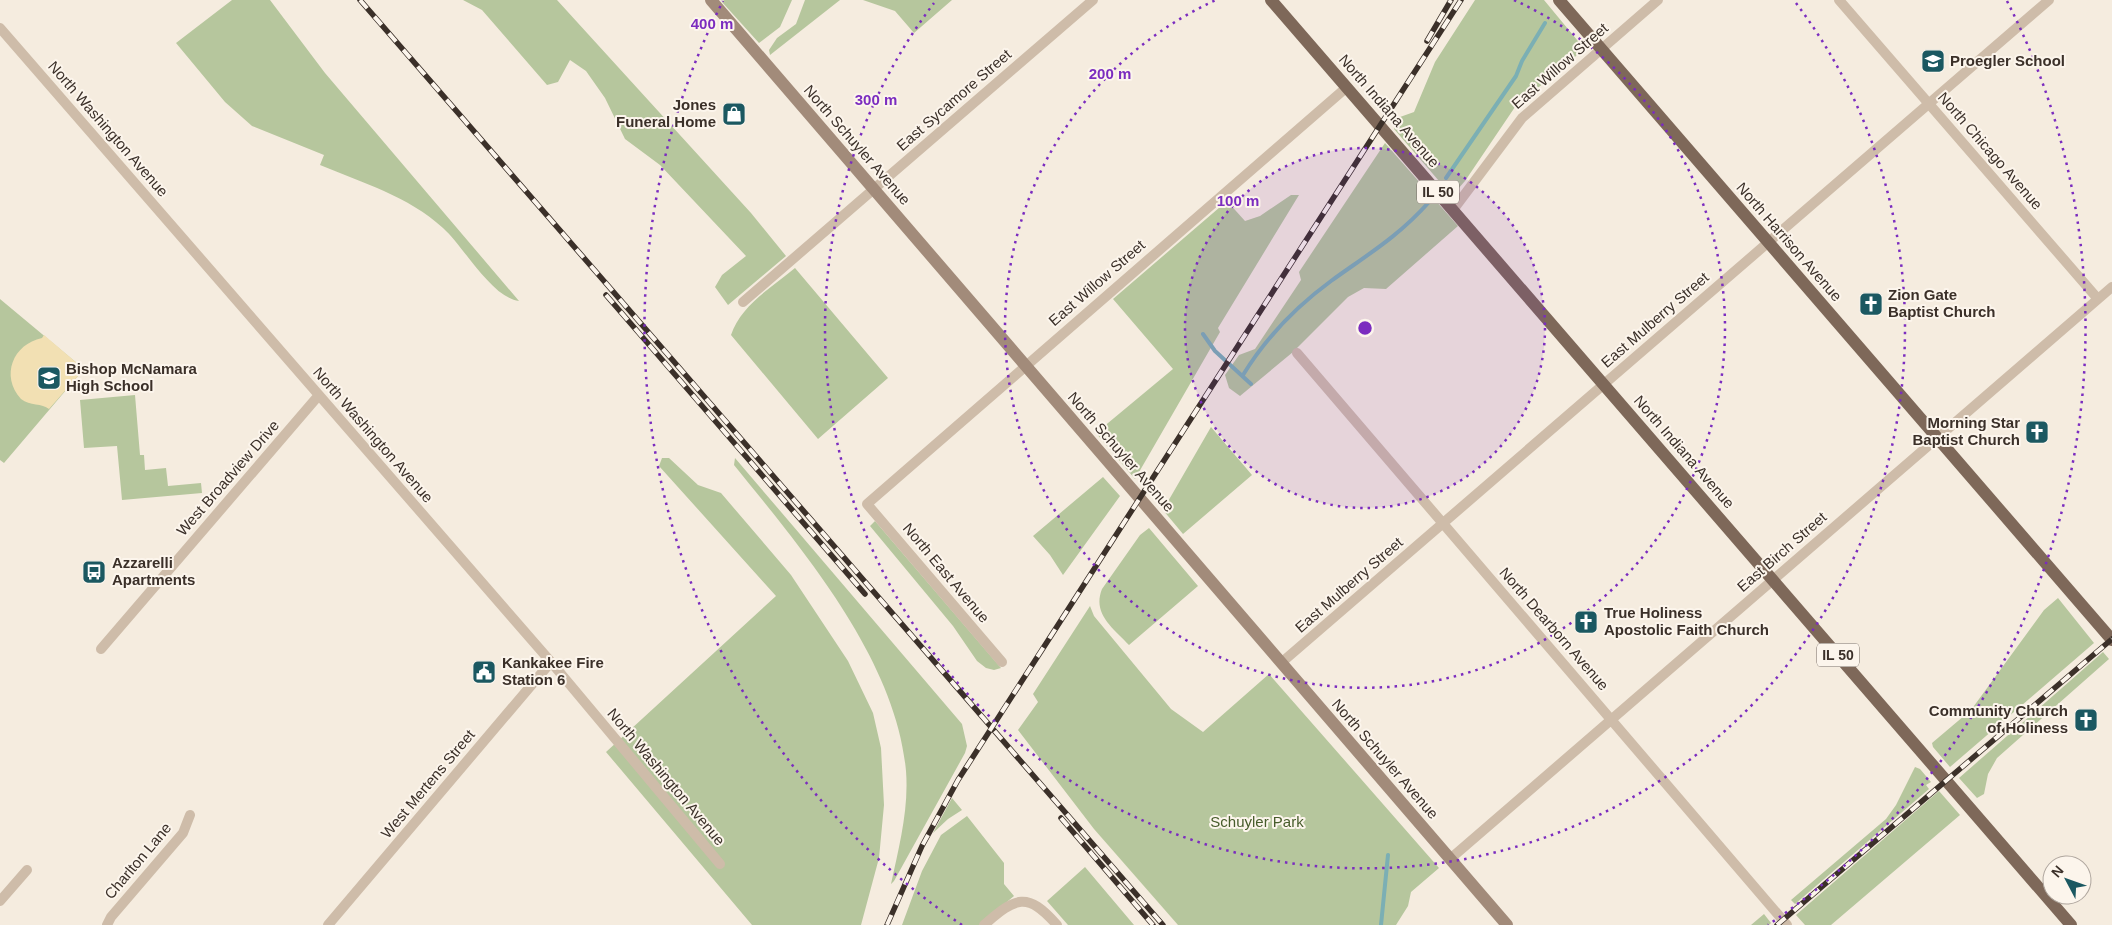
<svg xmlns="http://www.w3.org/2000/svg" width="2112" height="925" viewBox="0 0 2112 925" font-family="Arial,sans-serif">
	<style>
		.green { fill: #b6c69d }
		.sand { fill: #f2e0b3 }
		.lines { fill: none; stroke-linecap: round; stroke-linejoin: round }
		.stream { stroke: #7bafb4; stroke-width: 4 }
		.street { stroke: #cebca9; stroke-width: 10 }
		.secondary { stroke: #a28b7a; stroke-width: 12 }
		.primary { stroke: #7e6859; stroke-width: 12 }
		.rail-casing { stroke: #3b3029; stroke-width: 5.5 }
		.rail { stroke: #fcf5ec; stroke-width: 4; stroke-dasharray: 11; stroke-linecap: butt }
		.ring { fill: none; stroke: #7b2cbf; stroke-width: 2.5; stroke-dasharray: 2.5 5 }
		.labels { text-anchor: middle; stroke-width: 4; stroke-linejoin: round; paint-order: stroke }
		.shield { fill: #fcf5ec; stroke: #756b64; stroke-width: 1 }
		.shield-label { font-size: 14px; font-weight: bold; fill: #3b3029 }
		.poi-label { font-size: 15px; font-weight: bold; fill: #3b3029; stroke: #fcf5ec; text-anchor: start }
		.street-label { font-size: 15px; fill: #3b3029; stroke: #fcf5ec }
		.park-label { font-size: 15px; fill: #475c2b; stroke: #fcf5ec }
		.centre { fill: #7b2cbf; stroke: #fcf5ec; stroke-width: 2.5 }
		.ring-label { font-size: 15px; text-anchor: middle; font-weight: bold; fill: #7b2cbf; stroke: #fcf5ec; stroke-width: 4; stroke-linejoin: round; paint-order: stroke }
	</style>
	<rect width="100%" height="100%" fill="#f5ecdf"/>
	<!-- green -->
	<path class="green" d="M 232,0 L 270,0 L 325,73 L 519,301 C 492,298 464,247 443,228 C 408,196 363,183 320,165 L 324,155 L 252,126 L 225,102 L 176,43 Z
		M 463,0 L 557,0 L 751,213 L 786,256 L 728,305 L 715,287 L 722,275 L 746,256 L 660,165 L 625,139 L 605,98 L 586,71 L 570,60 L 558,82 L 547,85 L 482,10 Z
		M 724,0 L 792,0 L 780,27 L 759,43 L 722,2 Z
		M 805,0 L 840,0 L 770,55 L 769,50 L 777,38 L 796,24 Z
		M 863,0 L 952,0 L 914,33 L 895,11 Z
		M 1475,0 L 1544,0 L 1582,46 L 1576,56 L 1515,107 L 1465,181 L 1458,189 L 1452,191 L 1439,181 L 1394,129 L 1400,117 L 1414,112 L 1435,62 Z
		M 1385,143 L 1458,226 L 1386,289 L 1364,288 L 1348,297 L 1293,352 L 1240,396 L 1229,388 L 1225,375 L 1239,355 L 1255,349 L 1301,280 L 1299,272 Z
		M 1291,195 L 1299,195 L 1218,328 L 1220,332 L 1135,479 L 1096,433 L 1173,369 L 1113,299 L 1227,201 L 1245,221 L 1260,216 Z
		M 795,268 L 888,378 L 818,439 L 731,335 C 741,305 771,288 795,268 Z
		M 0,299 L 78,364 L 78,376 L 4,463 L 0,460 Z
		M 135,395 L 140,455 L 144,455 L 145,470 L 166,468 L 168,486 L 201,483 L 202,493 L 122,500 L 117,446 L 84,448 L 80,400 Z
		M 1211,427 L 1252,475 L 1183,534 L 1163,510 Z
		M 662,458 L 669,458 L 698,485 L 721,493 L 791,575 L 848,661 L 873,713 L 881,748 L 884,805 L 879,858 L 861,925 L 752,925 L 606,752 L 776,596 L 659,466 Z
		M 735,458 L 962,724 L 967,746 L 965,753 L 894,881 L 891,884 C 899,847 909,809 906,771 C 896,659 802,549 734,465 Z
		M 1103,477 L 1120,496 L 1063,575 L 1050,555 L 1033,536 Z
		M 875,521 L 1001,668 L 994,670 L 986,668 L 977,661 L 953,626 L 870,526 Z
		M 1149,528 L 1198,586 L 1129,645 C 1113,628 1092,614 1102,589 L 1140,535 Z
		M 2058,598 L 2094,643 L 1950,767 L 1933,747 L 1932,743 L 1971,710 L 2044,610 Z
		M 1090,606 L 1094,616 L 1171,709 L 1203,732 L 1269,674 L 1439,868 L 1411,892 L 1408,906 L 1396,925 L 1178,925 L 1094,829 L 1018,730 L 1038,702 L 1033,694 Z
		M 2103,652 L 2109,659 L 1997,758 L 1988,774 L 1984,794 L 1977,798 L 1959,778 Z
		M 1915,767 L 1920,769 L 1931,782 L 1926,785 L 1929,789 L 1795,904 L 1791,900 L 1886,819 L 1896,805 Z
		M 1939,791 L 1960,815 L 1831,925 L 1805,925 L 1796,915 Z
		M 952,798 L 962,810 L 948,819 L 933,833 Z
		M 967,816 L 1004,863 L 1004,884 L 1014,896 L 979,925 L 902,925 L 922,871 L 941,835 Z
		M 1085,867 L 1134,925 L 1068,925 L 1047,901 Z
		M 1764,914 L 1771,923 L 1769,925 L 1751,925 Z"/>
	<!-- sand -->
	<path class="sand" d="M 44,335 L 78,364 L 78,376 L 49,409 C 42,403 30,406 21,399 C 0,376 13,344 42,338 Z"/>
	<g class="lines">
		<!-- stream -->
		<path class="stream" d="M 1446,178 L 1516,76 L 1522,61 L 1545,23
			M 1203,334 L 1215,351 L 1251,384
			M 1243,375 C 1265,339 1297,306 1331,281 C 1367,255 1399,236 1429,202
			M 1381,925 L 1388,855"/>
		<!-- street -->
		<path class="street" d="M 1839,0 L 2098,299
			M 0,28 L 551,662 L 720,864
			M 1453,210 L 1522,118 L 1658,0
			M 743,302 L 1093,0
			M 1297,353 L 1787,925
			M 101,649 L 319,395
			M 1002,662 L 867,504 L 1347,87
			M 1281,663 L 2049,0
			M 1450,859 L 2112,287
			M 0,901 L 27,870
			M 107,925 L 111,917 L 183,833 L 190,815
			M 328,925 L 551,662
			M 984,925 C 1016,897 1027,891 1057,925"/>
		<!-- secondary -->
		<path class="secondary" d="M 711,0 L 1507,925"/>
		<!-- primary -->
		<path class="primary" d="M 1271,0 L 2071,925
			M 1559,0 L 2112,640"/>
		<!-- rail casing -->
		<g class="rail-casing">
			<path id="rail" d="M 360,0 L 1163,925
				M 1427,41 L 1451,0
				M 606,295 L 865,594
				M 1061,818 L 1153,925
				M 887,925 L 922,846 L 958,780 L 1461,0
				M 1777,925 L 2112,639"/>
		</g>
		<!-- rail -->
		<use href="#rail" class="rail"/>
	</g>
	<!-- distance rings -->
	<circle cx="1365" cy="328" r="180" fill="#7b2cbf" fill-opacity=".12"/>
	<g class="ring">
		<circle cx="1365" cy="328" r="180"/>
		<path d="M1514 0A360 360 0 1 1 1216 0"/>
		<path d="M1796 3A540 540 0 1 1 934 3"/>
		<path d="M962 925A720 720 0 0 1 723 1M2007 1A720 720 0 0 1 1768 925"/>
	</g>
	<!-- icons -->
	<defs>
		<g id="school-square" transform="scale(1.25)"><rect x="-9" y="-9" width="18" height="18" rx="4" fill="#1b5861" stroke="#fcf5ec"/><path d="M0-5L7-2L0 1L-7-2ZM-4 1L0 2.5L4 1V4Q0 6-4 4Z" fill="#fff"/></g>
		<g id="shop-square" transform="scale(1.25)"><rect x="-9" y="-9" width="18" height="18" rx="4" fill="#1b5861" stroke="#fcf5ec"/><path d="M-5-2.5h2.3a2.7 3.5 0 0 1 5.4 0H5L5.5 6h-11ZM-1.5-2.5h3a1.5 2.3 0 0 0-3 0Z" fill="#fff"/></g>
		<g id="church-square" transform="scale(1.25)"><rect x="-9" y="-9" width="18" height="18" rx="4" fill="#1b5861" stroke="#fcf5ec"/><path d="M-1.2-6h2.4v3.5h3.3v2.4h-3.3V6h-2.4V-.1h-3.3v-2.4h3.3Z" fill="#fff"/></g>
		<g id="bus-square" transform="scale(1.25)"><rect x="-9" y="-9" width="18" height="18" rx="4" fill="#1b5861" stroke="#fcf5ec"/><path d="M-5-6H5V4H4V6H2V4H-2V6H-4V4H-5ZM-3.5-4V0h7V-4ZM-3.5 1.2v1.5H-2V1.2ZM2 1.2v1.5H3.5V1.2Z" fill="#fff"/></g>
		<g id="civic-square" transform="scale(1.25)"><rect x="-9" y="-9" width="18" height="18" rx="4" fill="#1b5861" stroke="#fcf5ec"/><path d="M-.6-6.5H3V-4.5H.6V-3L4-1V1h2V6H-6V1h2V-1L-.6-3ZM-1.2 2.5V6h2.4V2.5Z" fill="#fff"/></g>
	</defs>
	<g fill-rule="evenodd">
		<use href="#school-square" x="1933" y="61"/>
		<use href="#shop-square" x="734" y="114"/>
		<use href="#church-square" x="1871" y="304"/>
		<use href="#school-square" x="49" y="378"/>
		<use href="#church-square" x="2037" y="432"/>
		<use href="#bus-square" x="94" y="572"/>
		<use href="#church-square" x="1586" y="622"/>
		<use href="#civic-square" x="484" y="672"/>
		<use href="#church-square" x="2086" y="720"/>
	</g>
	<g class="labels">
		<!-- shield labels -->
		<g class="shield">
			<rect x="1417" y="180.5" width="42" height="23" rx="4"/>
			<rect x="1817" y="643.5" width="42" height="23" rx="4"/>
		</g>
		<g class="shield-label">
			<text x="1438" y="197">IL 50</text>
			<text x="1838" y="660">IL 50</text>
		</g>
		<!-- poi labels -->
		<g class="poi-label">
			<text x="1950" y="66">Proegler School</text>
			<text x="716" y="110" text-anchor="end">Jones<tspan x="716" dy="17">Funeral Home</tspan></text>
			<text x="1888" y="300">Zion Gate<tspan x="1888" dy="17">Baptist Church</tspan></text>
			<text x="66" y="374">Bishop McNamara<tspan x="66" dy="17">High School</tspan></text>
			<text x="2020" y="428" text-anchor="end">Morning Star<tspan x="2020" dy="17">Baptist Church</tspan></text>
			<text x="112" y="568">Azzarelli<tspan x="112" dy="17">Apartments</tspan></text>
			<text x="1604" y="618">True Holiness<tspan x="1604" dy="17">Apostolic Faith Church</tspan></text>
			<text x="502" y="668">Kankakee Fire<tspan x="502" dy="17">Station 6</tspan></text>
			<text x="2068" y="716" text-anchor="end">Community Church<tspan x="2068" dy="17">of Holiness</tspan></text>
		</g>
		<!-- street labels -->
		<g class="street-label">
			<text transform="translate(1560 66) rotate(-41)" y="5">East Willow Street</text>
			<text transform="translate(954 100) rotate(-41)" y="5">East Sycamore Street</text>
			<text transform="translate(1389 111) rotate(49)" y="5">North Indiana Avenue</text>
			<text transform="translate(108 129) rotate(49)" y="5">North Washington Avenue</text>
			<text transform="translate(857 145) rotate(49)" y="5">North Schuyler Avenue</text>
			<text transform="translate(1990 151) rotate(49)" y="5">North Chicago Avenue</text>
			<text transform="translate(1789 242) rotate(49)" y="5">North Harrison Avenue</text>
			<text transform="translate(1097 283) rotate(-41)" y="5">East Willow Street</text>
			<text transform="translate(1655 320) rotate(-41)" y="5">East Mulberry Street</text>
			<text transform="translate(373 435) rotate(49)" y="5">North Washington Avenue</text>
			<text transform="translate(1121 452) rotate(49)" y="5">North Schuyler Avenue</text>
			<text transform="translate(1684 452) rotate(49)" y="5">North Indiana Avenue</text>
			<text transform="translate(228 478) rotate(-49)" y="5">West Broadview Drive</text>
			<text transform="translate(1782 552) rotate(-41)" y="5">East Birch Street</text>
			<text transform="translate(946 573) rotate(50)" y="5">North East Avenue</text>
			<text transform="translate(1349 585) rotate(-41)" y="5">East Mulberry Street</text>
			<text transform="translate(1554 629) rotate(49)" y="5">North Dearborn Avenue</text>
			<text transform="translate(1385 759) rotate(49)" y="5">North Schuyler Avenue</text>
			<text transform="translate(666 777) rotate(50)" y="5">North Washington Avenue</text>
			<text transform="translate(428 784) rotate(-50)" y="5">West Mertens Street</text>
			<text transform="translate(138 861) rotate(-50)" y="5">Charlton Lane</text>
		</g>
		<!-- park labels -->
		<g class="park-label">
			<text x="1257" y="827">Schuyler Park</text>
		</g>
	</g>
	<circle cx="1365" cy="328" r="8" class="centre"/>
	<g class="ring-label">
		<text x="712" y="29">400 m</text>
		<text x="1110" y="79">200 m</text>
		<text x="876" y="105">300 m</text>
		<text x="1238" y="206">100 m</text>
	</g>
	<!-- north arrow -->
	<g transform="translate(2067 880) rotate(311)"><circle r="24" fill="#fcf5ec" stroke="#afa69e"/>
	<path d="M0-4L9 19L0 12L-9 19Z" fill="#1b5861"/>
	<text y="-8" font-size="14" font-weight="bold" text-anchor="middle" fill="#3b3029">N</text>
	</g>
</svg>
